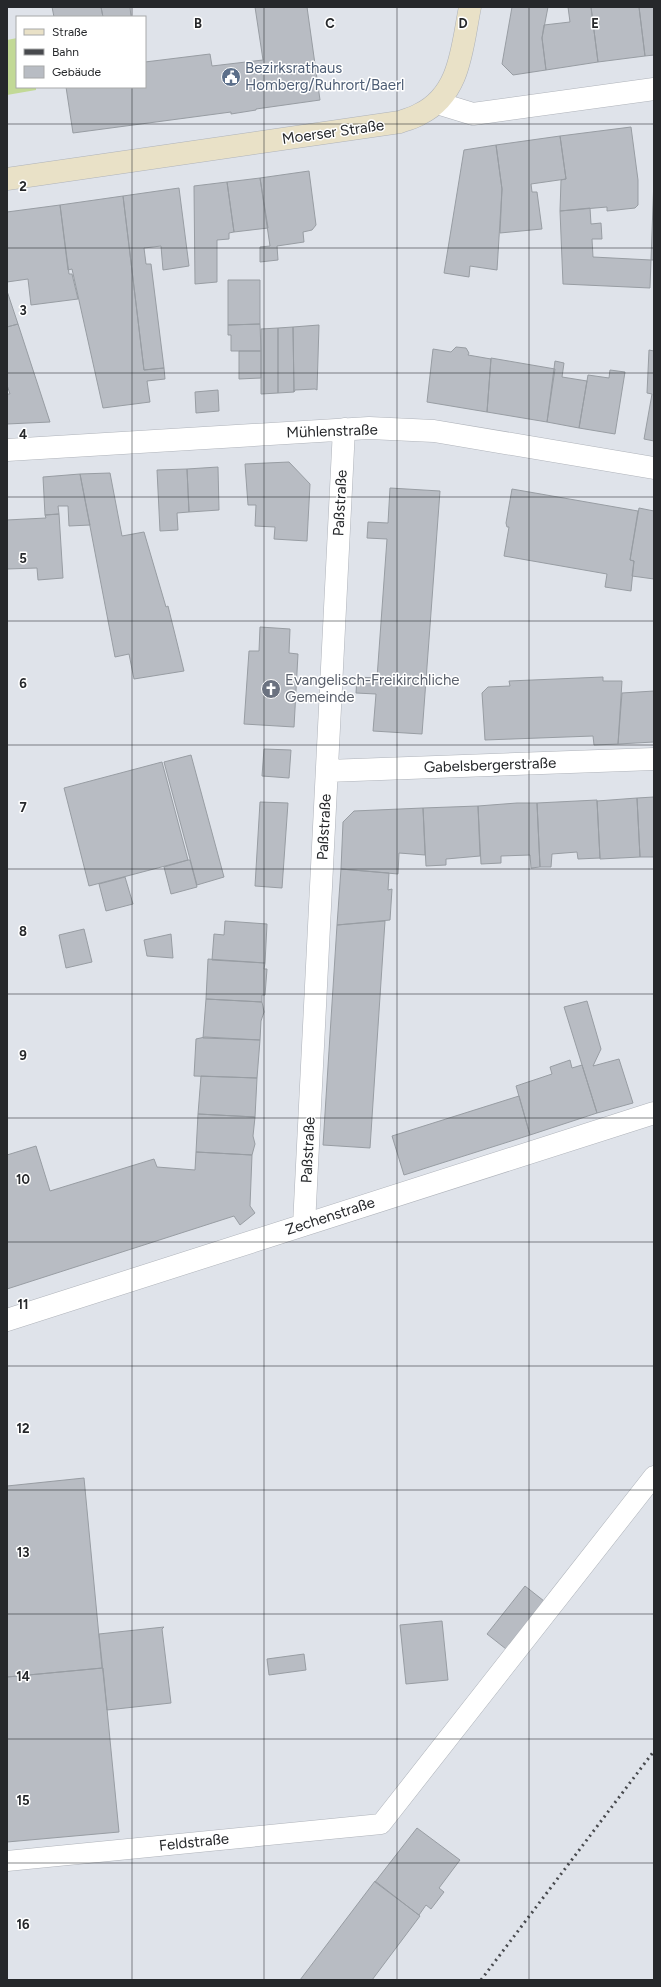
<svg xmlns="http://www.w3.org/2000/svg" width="661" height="1987" viewBox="0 0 661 1987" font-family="Figtree,sans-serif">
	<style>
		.green { fill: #c2d996 }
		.building { fill: #b8bcc3; stroke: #989da3 }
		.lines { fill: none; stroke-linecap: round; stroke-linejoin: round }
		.lane-casing { stroke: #afb3ba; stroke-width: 21 }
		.street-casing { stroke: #afb3ba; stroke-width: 23 }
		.secondary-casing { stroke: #afb3ba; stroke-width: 23 }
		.lane { stroke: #fff; stroke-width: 20 }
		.street { stroke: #fff; stroke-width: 22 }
		.secondary { stroke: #e9e1c7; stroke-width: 22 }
		.rail { stroke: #47494d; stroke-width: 3; stroke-dasharray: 2 4; stroke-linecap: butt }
		.grid { fill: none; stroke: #26282b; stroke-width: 1; stroke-opacity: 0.55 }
		.labels { text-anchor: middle; stroke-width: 3; stroke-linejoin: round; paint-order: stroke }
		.service-label { font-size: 15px; fill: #4e5e75; stroke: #fff; text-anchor: start }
		.street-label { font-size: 15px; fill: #26282b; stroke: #fff }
		.worship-label { font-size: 15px; fill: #5b616d; stroke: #fff; text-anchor: start }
		.grid-label { font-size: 13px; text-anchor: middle; font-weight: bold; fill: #26282b; stroke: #fff; stroke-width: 3; stroke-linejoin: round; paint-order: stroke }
	</style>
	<rect width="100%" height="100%" fill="#dfe3ea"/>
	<!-- green -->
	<path class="green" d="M 17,38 L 17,87 L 36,87 L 36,90 L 7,95 L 7,40 Z"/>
	<!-- building -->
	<path class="building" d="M 52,7 L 101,7 L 103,17 L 54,17 Z
		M 101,7 L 130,7 L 131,17 L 103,17 Z
		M 255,7 L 307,7 L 320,100 L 256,109 L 256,110 L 231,114 L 231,112 L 73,133 L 66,87 L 145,87 L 145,62 L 210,54 L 212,66 L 263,60 Z
		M 512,7 L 548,7 L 542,38 L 546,70 L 513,75 L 502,64 Z
		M 568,7 L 591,7 L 598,62 L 546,70 L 542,38 L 544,25 L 570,22 Z
		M 591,7 L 639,7 L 645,56 L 598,62 Z
		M 639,7 L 654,7 L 654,55 L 645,56 Z
		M 631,127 L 638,180 L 638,205 L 635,208 L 607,211 L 607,207 L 560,211 L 561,180 L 566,179 L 560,136 Z
		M 560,136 L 566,179 L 531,184 L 532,192 L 537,192 L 542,229 L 500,233 L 502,189 L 496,145 Z
		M 496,145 L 502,189 L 497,270 L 470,266 L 469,277 L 444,273 L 464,150 Z
		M 309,171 L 316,225 L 312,230 L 303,232 L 304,242 L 277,246 L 278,260 L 260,262 L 260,247 L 270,246 L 260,178 Z
		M 260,178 L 268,228 L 234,232 L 227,182 Z
		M 654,178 L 654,260 L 651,260 Z
		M 227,182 L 234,232 L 229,233 L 229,239 L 217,240 L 217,282 L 195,284 L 194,186 Z
		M 179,188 L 189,266 L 163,270 L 161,246 L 144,248 L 146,264 L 151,264 L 164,368 L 144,370 L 123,196 Z
		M 123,196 L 144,370 L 164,368 L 165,379 L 147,381 L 150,402 L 103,408 L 72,269 L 68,270 L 60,205 Z
		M 60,205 L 69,274 L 72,274 L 78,299 L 31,305 L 28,279 L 7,282 L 7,212 Z
		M 590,208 L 591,224 L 601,223 L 602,239 L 592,239 L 593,257 L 651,260 L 650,288 L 563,284 L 560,211 Z
		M 228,280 L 260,280 L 260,324 L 228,325 Z
		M 7,291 L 18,324 L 7,327 Z
		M 18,324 L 50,422 L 7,424 L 7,394 L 10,394 L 7,385 L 7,327 Z
		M 260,324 L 261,351 L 231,351 L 231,335 L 228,335 L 228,325 Z
		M 319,325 L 317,390 L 315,389 L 295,390 L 294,392 L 293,327 Z
		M 293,327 L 294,392 L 278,393 L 278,328 Z
		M 278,328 L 278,393 L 261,394 L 261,329 Z
		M 456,347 L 466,348 L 469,353 L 468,355 L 491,359 L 487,412 L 427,402 L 433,349 L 451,352 Z
		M 649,350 L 654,351 L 654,441 L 644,439 L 652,394 L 647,393 Z
		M 239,351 L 261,351 L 261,378 L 239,379 Z
		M 491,358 L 555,369 L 547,422 L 487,412 Z
		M 555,361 L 564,363 L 562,377 L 587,381 L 579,428 L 547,422 Z
		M 610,370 L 625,372 L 615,434 L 579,428 L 588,375 L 609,378 Z
		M 218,390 L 219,411 L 196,413 L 195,392 Z
		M 289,462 L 310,484 L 307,541 L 274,539 L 275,527 L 255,526 L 256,505 L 248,505 L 245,464 Z
		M 218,467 L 219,510 L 189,512 L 187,469 Z
		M 187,469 L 189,512 L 177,513 L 178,530 L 160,531 L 157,470 Z
		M 110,473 L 122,536 L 144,532 L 166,607 L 168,606 L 184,671 L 134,679 L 129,654 L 115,657 L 80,474 Z
		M 80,474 L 90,525 L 69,526 L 68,506 L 58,506 L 59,514 L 45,515 L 43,477 Z
		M 390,488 L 440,491 L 422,734 L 373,731 L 376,694 L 356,693 L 357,677 L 377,678 L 387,539 L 367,538 L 368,522 L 388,523 Z
		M 512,489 L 638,511 L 630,560 L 634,561 L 631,591 L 605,587 L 607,574 L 504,556 L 509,527 L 507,527 L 506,523 Z
		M 639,508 L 654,511 L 654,579 L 632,576 L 634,561 L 630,560 Z
		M 59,514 L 63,578 L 38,580 L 37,568 L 7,569 L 7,520 L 46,518 L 45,515 Z
		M 260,627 L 290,629 L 289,653 L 298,654 L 294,727 L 244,724 L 249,651 L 259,651 Z
		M 603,677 L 603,681 L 622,681 L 618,744 L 594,745 L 593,736 L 485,740 L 482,693 L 488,687 L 510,686 L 509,681 Z
		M 654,691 L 654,742 L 618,744 L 622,693 Z
		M 264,749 L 291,750 L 289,778 L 262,776 Z
		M 191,755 L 224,877 L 197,885 L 164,762 Z
		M 162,762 L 188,860 L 89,886 L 64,788 Z
		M 654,797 L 654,857 L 640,857 L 637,798 Z
		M 637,798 L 640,857 L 600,859 L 597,801 Z
		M 597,800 L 600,858 L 578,859 L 577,852 L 552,854 L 551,867 L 540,867 L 537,803 Z
		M 260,802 L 288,803 L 282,888 L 255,886 Z
		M 517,803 L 537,803 L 540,867 L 531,868 L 530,855 L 501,856 L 501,863 L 481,864 L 478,806 Z
		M 478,806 L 480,856 L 446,859 L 446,865 L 426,866 L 423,808 Z
		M 423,808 L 425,855 L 399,853 L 398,874 L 341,869 L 343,822 L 354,811 Z
		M 188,860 L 190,860 L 197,887 L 171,894 L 164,867 Z
		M 341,869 L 389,873 L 388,890 L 392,889 L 390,920 L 337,925 Z
		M 125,877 L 133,904 L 106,911 L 99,884 Z
		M 225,921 L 267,924 L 265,963 L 212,960 L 214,934 L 224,935 Z
		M 385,921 L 370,1148 L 323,1145 L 337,925 Z
		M 84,929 L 92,962 L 66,968 L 59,935 Z
		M 171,934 L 173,958 L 147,956 L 144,940 Z
		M 208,959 L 265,963 L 264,969 L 267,969 L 265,995 L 262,995 L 262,1002 L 206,999 Z
		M 206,999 L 262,1002 L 264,1012 L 261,1021 L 260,1040 L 203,1038 Z
		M 587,1001 L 601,1049 L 593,1066 L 619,1059 L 633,1103 L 597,1113 L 564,1007 Z
		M 205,1037 L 260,1040 L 257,1078 L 194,1076 L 196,1039 Z
		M 570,1060 L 572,1068 L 582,1065 L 597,1113 L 530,1135 L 516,1086 L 552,1074 L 550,1067 Z
		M 201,1076 L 257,1078 L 255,1117 L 198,1114 Z
		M 519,1096 L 530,1135 L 404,1175 L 392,1136 Z
		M 198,1114 L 255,1117 L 253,1136 L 255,1144 L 252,1155 L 196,1152 Z
		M 36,1146 L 50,1191 L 154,1159 L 157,1167 L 195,1170 L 196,1152 L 252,1155 L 250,1206 L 255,1213 L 240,1225 L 234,1216 L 7,1289 L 7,1155 Z
		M 84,1478 L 102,1668 L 7,1677 L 7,1486 Z
		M 525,1586 L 544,1601 L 506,1649 L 487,1634 Z
		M 442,1621 L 448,1680 L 406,1684 L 400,1625 Z
		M 164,1627 L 162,1629 L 171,1703 L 107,1710 L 99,1634 Z
		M 304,1654 L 306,1670 L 269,1675 L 267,1659 Z
		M 103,1668 L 119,1832 L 7,1842 L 7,1677 Z
		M 417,1828 L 460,1860 L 439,1888 L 444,1892 L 431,1909 L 426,1905 L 419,1915 L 375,1882 Z
		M 375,1881 L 420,1916 L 372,1980 L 300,1980 Z"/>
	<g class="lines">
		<!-- lane casing -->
		<g class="lane-casing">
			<path id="lane" d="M 7,1861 L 381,1824 L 654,1476"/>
		</g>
		<!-- street casing -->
		<g class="street-casing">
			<path id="street" d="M 437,103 L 473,114 L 654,89
				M 7,450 L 369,428 L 434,431 L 654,468
				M 327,771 L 654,759
				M 304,1225 L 344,429
				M 7,1320 L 654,1113"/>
		</g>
		<!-- secondary casing -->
		<g class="secondary-casing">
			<path id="secondary" d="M 7,179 L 400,122 C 407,119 414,118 420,114 C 461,94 462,46 470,7"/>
		</g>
		<!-- lane -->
		<use href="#lane" class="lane"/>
		<!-- street -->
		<use href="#street" class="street"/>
		<!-- secondary -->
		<use href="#secondary" class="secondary"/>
		<!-- rail -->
		<path class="rail" d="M 481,1980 L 654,1751"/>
	</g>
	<!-- grid -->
	<path class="grid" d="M 132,7 L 132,17M 264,7 L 264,1980M 397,7 L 397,1980M 529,7 L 529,1980M 132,87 L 132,1980M 7,124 L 654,124M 7,248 L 654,248M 7,373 L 654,373M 7,497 L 654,497M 7,621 L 654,621M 7,745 L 654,745M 7,869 L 654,869M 7,994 L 654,994M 7,1118 L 654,1118M 7,1242 L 654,1242M 7,1366 L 654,1366M 7,1490 L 654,1490M 7,1614 L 654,1614M 7,1739 L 654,1739M 7,1863 L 654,1863"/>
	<!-- icons -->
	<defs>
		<g id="civic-disc" transform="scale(1)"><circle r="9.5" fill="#5c6f8a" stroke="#fff"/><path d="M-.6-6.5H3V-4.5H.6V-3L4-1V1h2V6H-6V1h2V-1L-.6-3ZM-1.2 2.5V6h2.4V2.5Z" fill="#fff"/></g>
		<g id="church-disc" transform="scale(1)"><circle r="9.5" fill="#6b7280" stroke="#fff"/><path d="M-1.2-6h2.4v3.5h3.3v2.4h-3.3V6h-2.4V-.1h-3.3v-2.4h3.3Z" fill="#fff"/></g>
	</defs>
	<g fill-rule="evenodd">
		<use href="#civic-disc" x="231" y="77"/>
		<use href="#church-disc" x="271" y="689"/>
	</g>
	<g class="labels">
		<!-- service labels -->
		<g class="service-label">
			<text x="245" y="73">Bezirksrathaus<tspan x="245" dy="17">Homberg/Ruhrort/Baerl</tspan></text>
		</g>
		<!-- street labels -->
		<g class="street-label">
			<text transform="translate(333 132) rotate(-8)" y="5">Moerser Straße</text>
			<text transform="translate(332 431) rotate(-2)" y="5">Mühlenstraße</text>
			<text transform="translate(340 503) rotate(-87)" y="5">Paßstraße</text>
			<text transform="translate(490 765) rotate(-2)" y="5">Gabelsbergerstraße</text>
			<text transform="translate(324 827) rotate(-87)" y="5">Paßstraße</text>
			<text transform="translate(308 1150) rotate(-87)" y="5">Paßstraße</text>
			<text transform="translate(330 1216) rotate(-18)" y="5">Zechenstraße</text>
			<text transform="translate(194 1842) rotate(-6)" y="5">Feldstraße</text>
		</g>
		<!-- worship labels -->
		<g class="worship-label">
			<text x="285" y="685">Evangelisch-Freikirchliche<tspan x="285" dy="17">Gemeinde</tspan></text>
		</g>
	</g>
	<g class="grid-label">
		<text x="198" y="28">B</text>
		<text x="330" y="28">C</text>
		<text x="463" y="28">D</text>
		<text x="595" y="28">E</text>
		<text x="23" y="191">2</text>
		<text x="23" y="315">3</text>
		<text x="23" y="439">4</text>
		<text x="23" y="563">5</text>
		<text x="23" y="688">6</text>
		<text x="23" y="812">7</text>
		<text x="23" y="936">8</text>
		<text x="23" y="1060">9</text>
		<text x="23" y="1184">10</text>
		<text x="23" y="1309">11</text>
		<text x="23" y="1433">12</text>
		<text x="23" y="1557">13</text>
		<text x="23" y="1681">14</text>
		<text x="23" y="1805">15</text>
		<text x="23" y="1929">16</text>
	</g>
	<!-- border -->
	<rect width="661" height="1987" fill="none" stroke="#26282b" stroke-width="16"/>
	<!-- legend -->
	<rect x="16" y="16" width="130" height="72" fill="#ffffff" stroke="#a8a9aa"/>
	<rect x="24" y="29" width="20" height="6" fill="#e9e1c7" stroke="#a8a9aa"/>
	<text x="52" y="36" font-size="12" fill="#26282b">Straße</text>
	<rect x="24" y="49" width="20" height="6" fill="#47494d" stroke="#a8a9aa"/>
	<text x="52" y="56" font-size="12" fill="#26282b">Bahn</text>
	<rect x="24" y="66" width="20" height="12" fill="#b8bcc3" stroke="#a8a9aa"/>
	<text x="52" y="76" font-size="12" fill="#26282b">Gebäude</text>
</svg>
